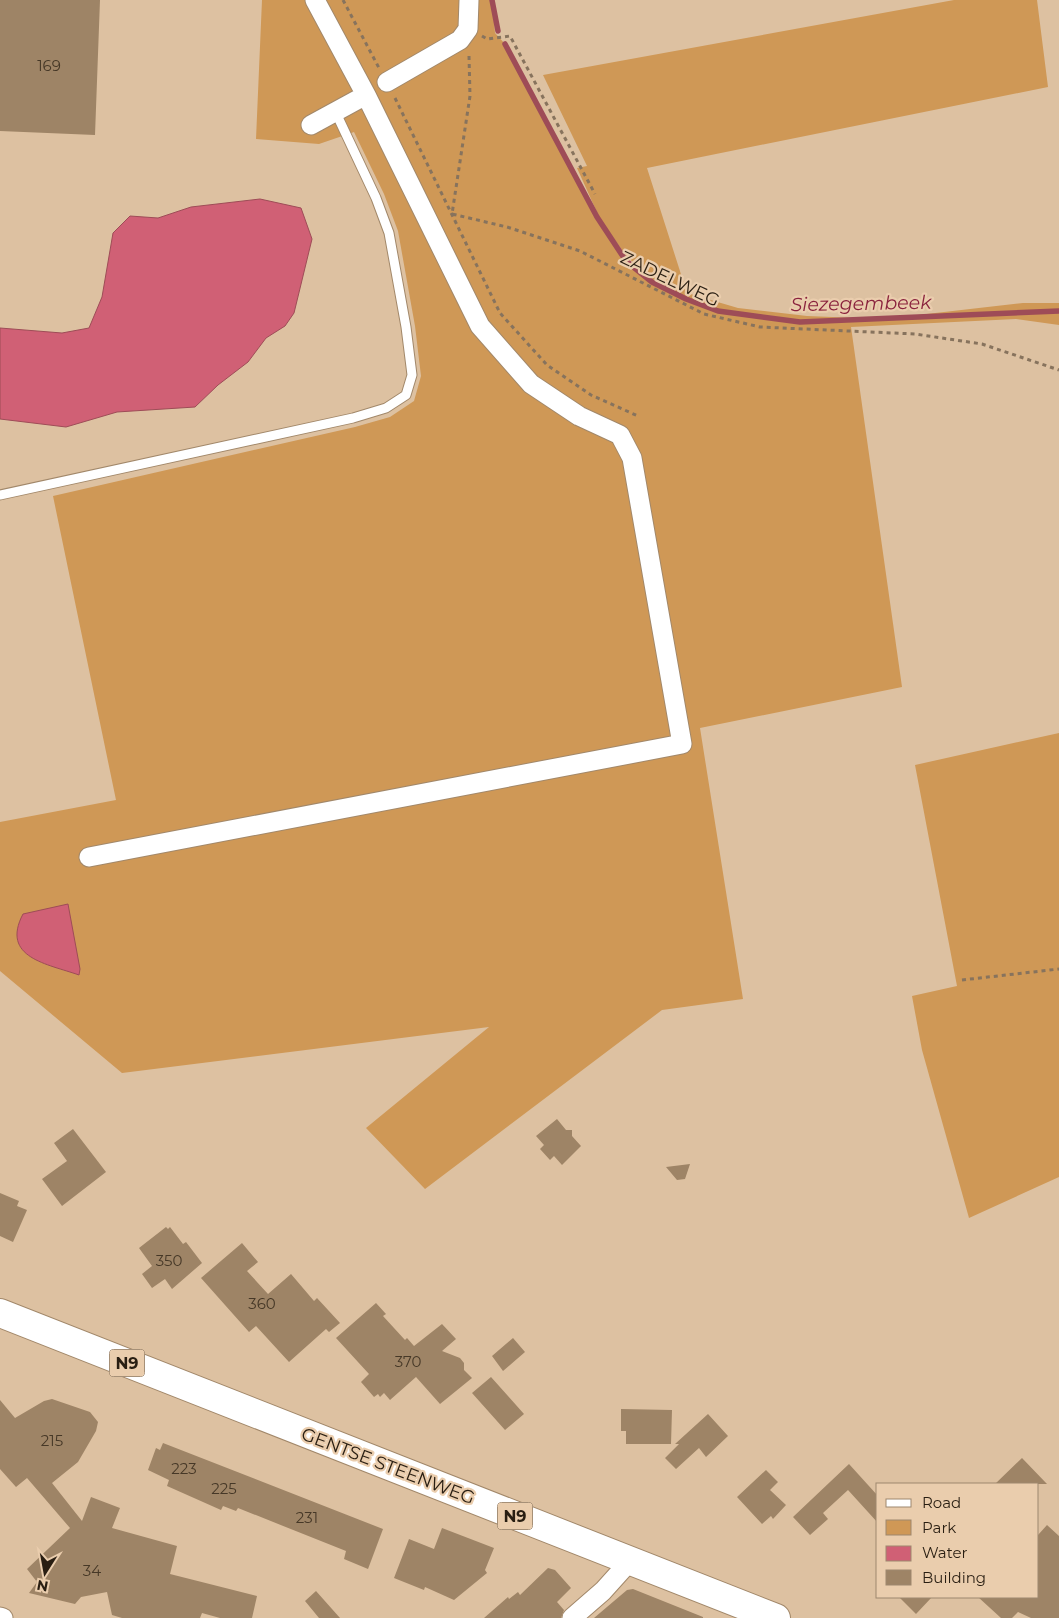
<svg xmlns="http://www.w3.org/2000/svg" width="1059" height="1618" viewBox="0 0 1059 1618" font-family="Montserrat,sans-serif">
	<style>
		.green { fill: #cf9856 }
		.water { fill: #d06075; stroke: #9e4c57 }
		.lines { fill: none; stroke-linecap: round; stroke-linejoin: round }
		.stream { stroke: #9e4c57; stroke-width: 5.5 }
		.building { fill: #9e8466 }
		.lane-casing { stroke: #a2886a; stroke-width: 11 }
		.street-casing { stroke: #a2886a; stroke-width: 21 }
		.primary-casing { stroke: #a2886a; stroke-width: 30 }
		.path { stroke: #87735d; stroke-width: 3; stroke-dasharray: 4 4; stroke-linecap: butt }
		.lane { stroke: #fff; stroke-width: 9 }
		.street { stroke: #fff; stroke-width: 19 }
		.primary { stroke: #fff; stroke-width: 28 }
		.labels { text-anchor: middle; stroke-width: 4.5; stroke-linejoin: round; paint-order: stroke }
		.number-label { font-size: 15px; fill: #463827 }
		.shield { fill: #eacdad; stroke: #635240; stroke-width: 1 }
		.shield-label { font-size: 16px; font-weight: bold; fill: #291e12 }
		.street-label { font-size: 18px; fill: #291e12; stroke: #eacdad }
		.water-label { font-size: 19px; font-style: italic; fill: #8a223d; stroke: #eacdad }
	</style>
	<rect width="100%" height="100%" fill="#ddc1a1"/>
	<!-- green -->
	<path class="green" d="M 262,0 L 492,0 L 495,33 L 505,44 L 597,217 L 626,261 L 652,282 L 675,294 L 656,282 L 627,257 L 600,219 L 577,168 L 587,166 L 543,75 L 954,0 L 1037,0 L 1048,87 L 647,168 L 687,293 L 738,308 L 807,316 L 883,319 L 1023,303 L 1059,303 L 1059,325 L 1016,319 L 851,327 L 902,687 L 700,728 L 743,999 L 662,1010 L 425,1189 L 366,1128 L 489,1027 L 122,1073 L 0,971 L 0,822 L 116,800 L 53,496 L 355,427 L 390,417 L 414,401 L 421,376 L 415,326 L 398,231 L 384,194 L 354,132 L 319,144 L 256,139 Z
		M 1059,733 L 1059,1177 L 969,1218 L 922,1050 L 912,996 L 957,986 L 915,765 Z"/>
	<!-- water -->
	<path class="water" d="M 260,199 L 301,208 L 312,239 L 294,313 L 285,326 L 266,338 L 248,362 L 218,385 L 195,407 L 117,412 L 66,427 L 0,419 L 0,328 L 62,333 L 89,328 L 102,297 L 113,233 L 130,216 L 158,218 L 191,207 Z
		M 68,904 L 80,969 L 79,975 C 48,964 0,958 23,914 Z"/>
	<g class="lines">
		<!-- stream -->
		<path class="stream" d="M 492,0 L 498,31
			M 505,44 L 597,217 L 626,261 L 652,282 L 686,299 L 718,311 L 800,322 L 1059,311"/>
	</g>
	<!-- building -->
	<path class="building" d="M 0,0 L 100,0 L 95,135 L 0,131 Z
		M 557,1119 L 566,1130 L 572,1130 L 572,1136 L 581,1146 L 562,1165 L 554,1156 L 550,1160 L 540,1149 L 544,1145 L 536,1136 Z
		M 73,1129 L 106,1172 L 62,1206 L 42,1179 L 67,1161 L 54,1143 Z
		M 690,1164 L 685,1179 L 677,1180 L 666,1167 Z
		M 0,1193 L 19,1201 L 17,1206 L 27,1210 L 13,1242 L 0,1236 Z
		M 166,1227 L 168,1229 L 170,1227 L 183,1244 L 186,1242 L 202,1263 L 172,1289 L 165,1279 L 152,1288 L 142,1274 L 152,1266 L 139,1248 Z
		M 242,1243 L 258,1262 L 247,1271 L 268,1294 L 291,1274 L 314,1301 L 317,1298 L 340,1323 L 329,1332 L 326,1329 L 289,1362 L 256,1326 L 249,1332 L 201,1278 Z
		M 376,1303 L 386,1314 L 383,1316 L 405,1340 L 407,1338 L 414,1346 L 442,1324 L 456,1339 L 442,1351 L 460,1358 L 464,1363 L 464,1370 L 472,1378 L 440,1404 L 416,1377 L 390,1400 L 384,1393 L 380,1397 L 378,1394 L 374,1397 L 361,1382 L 369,1374 L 336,1338 Z
		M 513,1338 L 525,1352 L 503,1371 L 492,1356 Z
		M 491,1377 L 524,1414 L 505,1430 L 472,1393 Z
		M 52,1399 L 90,1412 L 98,1422 L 96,1431 L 78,1462 L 52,1483 L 82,1521 L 91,1497 L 120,1508 L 112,1528 L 177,1546 L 170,1574 L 257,1596 L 252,1618 L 220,1618 L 202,1613 L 200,1618 L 122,1618 L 112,1615 L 107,1592 L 81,1597 L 75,1604 L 29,1593 L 37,1582 L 27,1569 L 70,1528 L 27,1478 L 16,1487 L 0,1469 L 0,1400 L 15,1418 L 44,1401 Z
		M 621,1409 L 672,1410 L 671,1444 L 626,1444 L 626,1431 L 621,1431 Z
		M 708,1414 L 728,1436 L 706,1457 L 699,1448 L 676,1469 L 665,1458 L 679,1444 L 675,1444 Z
		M 163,1443 L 383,1529 L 368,1569 L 344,1559 L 346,1551 L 238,1508 L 236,1511 L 223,1506 L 221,1510 L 167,1486 L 169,1480 L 148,1470 L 156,1448 L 160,1450 Z
		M 1022,1458 L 1047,1484 L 995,1484 Z
		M 849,1464 L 878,1496 L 878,1523 L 848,1490 L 823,1513 L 828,1519 L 810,1535 L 793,1517 Z
		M 766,1470 L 778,1482 L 770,1490 L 786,1505 L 773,1519 L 771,1516 L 762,1524 L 737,1497 Z
		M 1047,1525 L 1059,1536 L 1059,1618 L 1031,1618 L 1018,1612 L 1012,1618 L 1001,1618 L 978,1597 L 1038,1597 L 1038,1535 Z
		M 442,1528 L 494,1548 L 485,1570 L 487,1573 L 454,1600 L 425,1587 L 424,1590 L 394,1578 L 409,1539 L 434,1549 Z
		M 548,1568 L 555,1570 L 571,1588 L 557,1602 L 564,1610 L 561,1618 L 484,1618 L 508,1597 L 509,1599 L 518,1592 L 520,1595 Z
		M 633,1589 L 703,1617 L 703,1618 L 594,1618 L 627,1590 Z
		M 316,1591 L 340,1618 L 319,1618 L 305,1601 Z
		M 899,1597 L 932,1597 L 916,1614 Z"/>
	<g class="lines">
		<!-- lane casing -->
		<g class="lane-casing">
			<path id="lane" d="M 0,495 L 353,418 L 386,408 L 406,395 L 412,375 L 406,327 L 389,233 L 376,198 L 336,113"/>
		</g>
		<!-- street casing -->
		<g class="street-casing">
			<path id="street" d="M 387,82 L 460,40 L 468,29 L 469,0
				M 311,125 L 366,95
				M 89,857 L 682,744 L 632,458 L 620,435 L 579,416 L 531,384 L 480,326 L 366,95 L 315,0
				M 0,1617 L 3,1618
				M 572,1618 L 603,1591 L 630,1561"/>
		</g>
		<!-- primary casing -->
		<g class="primary-casing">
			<path id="primary" d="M 0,1313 L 776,1618"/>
		</g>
		<!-- path -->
		<path class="path" d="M 343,0 L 379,68
			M 482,36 L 487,39 L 510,36 L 595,194
			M 469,56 L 470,96 L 452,214 L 507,227 L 580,251 L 704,314 L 760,327 L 915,334 L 982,344 L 1059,370
			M 395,98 L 500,313 L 547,365 L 591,395 L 638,416
			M 962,980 L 1059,969"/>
		<!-- lane -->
		<use href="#lane" class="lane"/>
		<!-- street -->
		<use href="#street" class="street"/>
		<!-- primary -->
		<use href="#primary" class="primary"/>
	</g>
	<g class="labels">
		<!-- number labels -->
		<g class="number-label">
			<text x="49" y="71">169</text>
			<text x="169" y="1266">350</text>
			<text x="262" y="1309">360</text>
			<text x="408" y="1367">370</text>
			<text x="52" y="1446">215</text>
			<text x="184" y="1474">223</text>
			<text x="224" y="1494">225</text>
			<text x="307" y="1523">231</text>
			<text x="92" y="1576">34</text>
		</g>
		<!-- shield labels -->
		<g class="shield">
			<rect x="109.5" y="1349.5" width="35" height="27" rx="4"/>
			<rect x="497.5" y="1502.5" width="35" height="27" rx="4"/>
		</g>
		<g class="shield-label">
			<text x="127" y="1369">N9</text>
			<text x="515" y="1522">N9</text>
		</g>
		<!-- street labels -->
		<g class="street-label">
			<text transform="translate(670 279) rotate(25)" y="6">ZADELWEG</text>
			<text transform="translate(388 1466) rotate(21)" y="6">GENTSE STEENWEG</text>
		</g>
		<!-- water labels -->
		<g class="water-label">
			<text transform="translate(861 303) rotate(-1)" y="7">Siezegembeek</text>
		</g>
	</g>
	<!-- legend -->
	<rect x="876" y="1483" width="162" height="115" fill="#eacdad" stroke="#9d876f"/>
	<rect x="886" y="1499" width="25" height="8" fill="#ffffff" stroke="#9d876f"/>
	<text x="922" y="1508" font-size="15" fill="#291e12">Road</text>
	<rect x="886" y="1520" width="25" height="15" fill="#cf9856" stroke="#9d876f"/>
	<text x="922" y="1533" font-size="15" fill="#291e12">Park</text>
	<rect x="886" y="1546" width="25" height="15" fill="#d06075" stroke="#9d876f"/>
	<text x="922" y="1558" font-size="15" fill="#291e12">Water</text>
	<rect x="886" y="1570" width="25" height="15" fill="#9e8466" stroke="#9d876f"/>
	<text x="922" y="1583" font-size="15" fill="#291e12">Building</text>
	<!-- north arrow -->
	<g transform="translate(45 1573) rotate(191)" stroke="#eacdad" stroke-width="4" paint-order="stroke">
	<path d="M0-4L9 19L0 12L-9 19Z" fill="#291e12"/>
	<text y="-8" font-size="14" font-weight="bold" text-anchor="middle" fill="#291e12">N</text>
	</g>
</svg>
